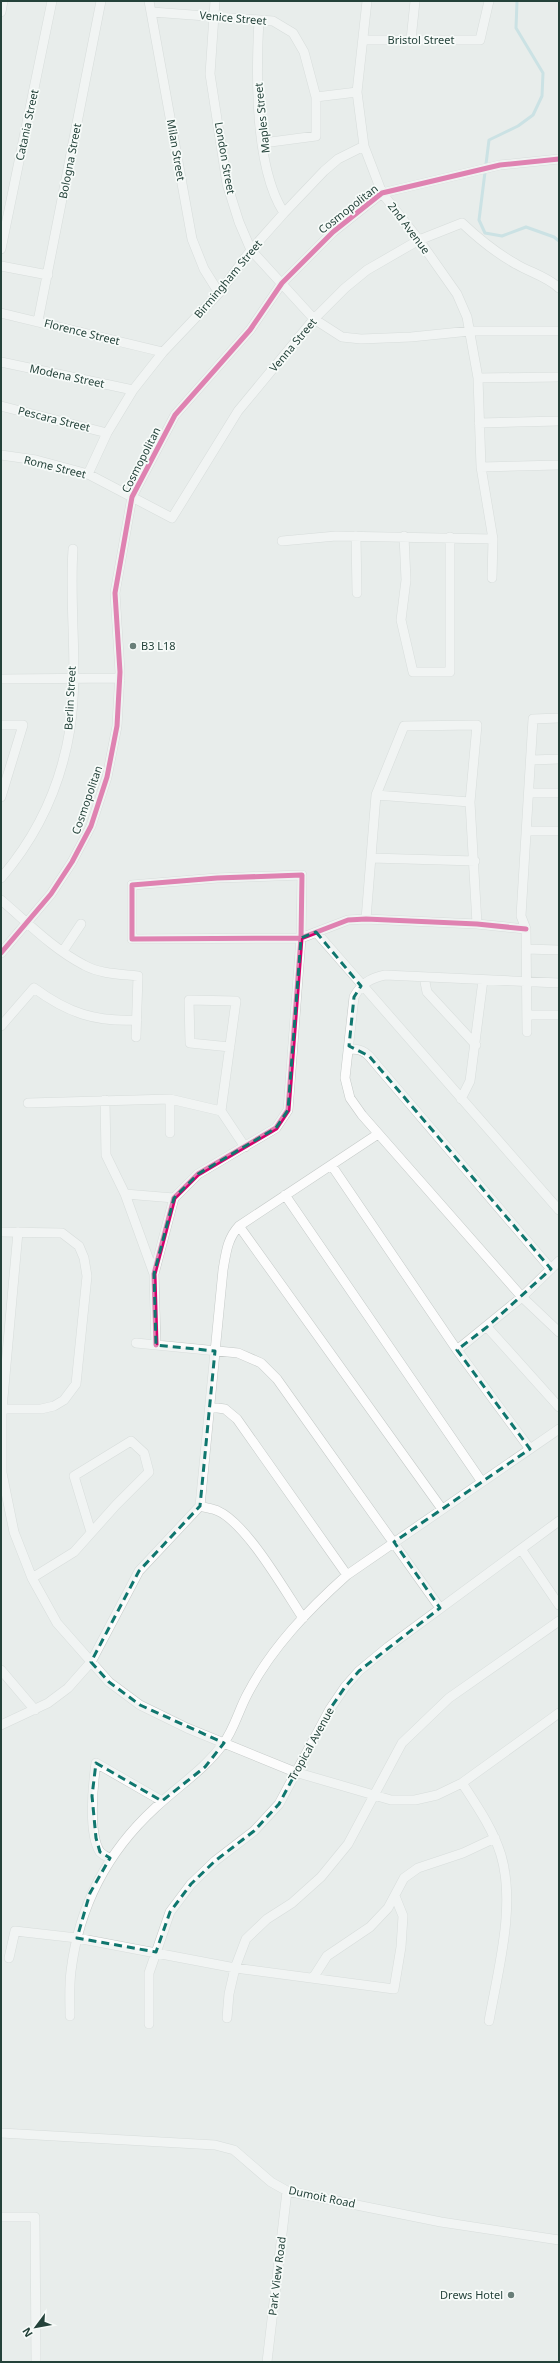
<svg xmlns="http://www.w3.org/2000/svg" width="560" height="2363" viewBox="0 0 560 2363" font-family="'Noto Sans',sans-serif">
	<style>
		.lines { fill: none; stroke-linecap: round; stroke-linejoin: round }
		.stream { stroke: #a9d4db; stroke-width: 3 }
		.minor-casing { stroke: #c5cac8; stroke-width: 10 }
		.minor { stroke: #fcfcfc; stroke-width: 9 }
		.cycleway-casing { stroke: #f7fbf9; stroke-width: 8 }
		.cycleway { stroke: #d6006c; stroke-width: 5 }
		.marked { fill: none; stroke: #0f766e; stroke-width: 3; stroke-dasharray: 8 5; stroke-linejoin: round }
		.poi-dot { fill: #697e78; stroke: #f7fbf9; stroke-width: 1.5 }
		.labels { text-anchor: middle; stroke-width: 3.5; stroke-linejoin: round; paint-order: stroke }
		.street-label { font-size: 11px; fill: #24423a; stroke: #f7fbf9 }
		.poi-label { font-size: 11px; fill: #24423a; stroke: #f7fbf9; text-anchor: start }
	</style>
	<rect width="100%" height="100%" fill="#e8edeb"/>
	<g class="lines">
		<!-- stream -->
		<path class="stream" d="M 517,1 L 516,28 L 543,73 L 542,96 L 533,115 L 518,126 L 489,140 L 479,220 L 485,233 L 502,236 L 526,227 L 554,237 L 559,241"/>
		<!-- minor casing -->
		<g class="minor-casing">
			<path id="minor" d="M 149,1 L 192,239 L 204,269 L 219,293
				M 215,1 L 210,74 L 227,184 L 239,222 L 251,250 L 314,319 L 342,337 L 361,339 L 411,337 L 470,331 L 559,331
				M 1,12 L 3,1
				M 152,12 L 273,21 L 293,33 L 304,52 L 316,97 L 316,136 L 263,143
				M 259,20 C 256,74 254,167 284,213
				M 363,40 L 480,40 L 489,1
				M 411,40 L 415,1
				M 316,97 L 357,92
				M 1,249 L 52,1
				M 1,266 L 48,275
				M 1,313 L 163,352
				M 38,321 L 101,1
				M 1,362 L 133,390
				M 478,378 L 559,377
				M 1,406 L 107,433
				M 479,423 L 559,421
				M 1,455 L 36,460 L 88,474 L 172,518 L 238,411 L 314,319 L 345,288 L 367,270 L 419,240 L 462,223 C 479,239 496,253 516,264 C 531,273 546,276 559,288
				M 481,467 L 559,465
				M 88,474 L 107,433 L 133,390 L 163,352 L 219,293 L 251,250 L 284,213 L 324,171 L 338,159 L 364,146
				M 356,536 L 357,593
				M 404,536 L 406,580 L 401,620 L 413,672 L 450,672 L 450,537
				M 282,541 L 336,536 L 493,539 L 481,467 L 478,378 L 467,317 L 457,294 L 419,240 L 382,193 L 364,146 L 357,92 L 367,1
				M 492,578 L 493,539
				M 1,679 L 120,678
				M 1,725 L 23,725 L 1,797
				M 532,760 L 559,759
				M 529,793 L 559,793
				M 376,795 L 470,802
				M 527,831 L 559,831
				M 371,858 L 475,861
				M 1,878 C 38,835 61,785 70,729 C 79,670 69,609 73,549
				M 1,900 C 27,922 53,949 84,965 C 100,974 120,974 138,976 L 136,1037
				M 366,919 L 376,795 L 404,726 L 477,725 L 470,802 L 477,924
				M 316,932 L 559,1210
				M 526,949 L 559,950
				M 63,951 L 81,924
				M 1,953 L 51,894 L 72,862 L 91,826 L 107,777 L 117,726 L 120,672 L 115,593 L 132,497 L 175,415 L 250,330 L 282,283 L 333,232 L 382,193 L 500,165 L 559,159
				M 424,977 L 427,992 L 476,1045
				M 559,983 L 385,975 C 370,978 361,984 354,997 L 345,1078 L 350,1098 L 362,1115 L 522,1297 L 559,1332
				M 527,1015 L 559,1015
				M 1,1026 L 34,988 C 68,1013 95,1022 137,1020
				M 527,1032 L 526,929 L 521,916 L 533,719 L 559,718
				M 230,1047 L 190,1043 L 189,1000 L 236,1001 L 221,1111 L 245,1147
				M 348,1050 C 357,1048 363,1050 369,1056 L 551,1269
				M 461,1099 L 470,1081 L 483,980
				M 105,1100 L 106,1155 L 125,1194 L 154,1274
				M 28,1103 L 170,1099 L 221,1111
				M 170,1133 L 170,1099
				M 332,1166 L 457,1350 L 530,1449
				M 125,1194 L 174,1198
				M 285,1195 L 482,1482
				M 239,1226 L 442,1509
				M 1,1232 L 62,1233 L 79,1246 L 84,1258 L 87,1276 L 76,1384 L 64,1400 L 54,1406 L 41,1409 L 1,1409
				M 18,1232 L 2,1409 L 2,1473 L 14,1532 L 32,1578 L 57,1623 L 109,1682 L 140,1705 L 187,1728 L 295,1772 L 391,1800 L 415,1800 L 437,1795 L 462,1783 L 559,1713
				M 487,1327 L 559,1407
				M 136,1343 L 238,1353 L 261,1363 L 277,1379 L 440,1608
				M 156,1345 L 154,1274 L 174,1198 L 198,1174 L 276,1128 L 288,1110 L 301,938 L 302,875 L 217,878 L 132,885 L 132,939 L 301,938 L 348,920 L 366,919 L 477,924 L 526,929
				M 457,1350 L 522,1297 L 559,1261
				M 210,1407 L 225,1409 L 237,1419 L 347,1575
				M 200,1506 C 205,1508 212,1508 218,1511 C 247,1524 285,1591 303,1618
				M 521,1549 L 559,1605
				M 32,1578 L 74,1552 L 116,1505 L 149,1472 L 144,1453 L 131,1441 L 74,1476 L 91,1532
				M 1,1670 L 35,1710
				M 1,1725 L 48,1703 L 68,1688 L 91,1662 L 139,1571 L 200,1506 L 223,1270 C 226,1253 227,1239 239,1226 L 378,1134
				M 462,1783 C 477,1806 493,1829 501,1855 C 516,1906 498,1970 489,2021
				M 110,1858 C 107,1857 102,1854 100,1852 C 88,1834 93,1784 96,1763 L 162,1801
				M 9,1958 L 15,1931 L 77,1938 L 235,1968 L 394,1989 L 401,1947 L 403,1916 L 395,1896
				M 313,1978 L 327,1956 L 370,1927 L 388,1908 L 404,1878 L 418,1868 L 463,1853 L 495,1838
				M 70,2016 C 70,2001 69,1986 71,1971 C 79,1906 107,1852 155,1808 C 178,1786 204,1770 223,1744 C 234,1730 239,1709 248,1693 C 272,1647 309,1609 347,1575 L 559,1429
				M 227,2018 L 229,1994 L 235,1968 L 246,1939 L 267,1919 L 292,1903 L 321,1877 L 348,1844 L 402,1743 L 449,1698 L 559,1621
				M 149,2024 L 149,1973 L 170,1912 L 191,1884 L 215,1861 L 254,1831 L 279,1804 L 330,1709 L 345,1687 L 359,1671 L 388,1647 L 559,1521
				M 1,2133 L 215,2145 L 234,2150 L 271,2182 L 287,2191 L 441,2222 L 559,2240
				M 1,2217 L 35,2217 L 36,2362
				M 267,2362 L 287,2191"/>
		</g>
		<!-- minor -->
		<use href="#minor" class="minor"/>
		<!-- cycleway casing -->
		<g class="cycleway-casing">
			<path id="cycleway" d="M 1,953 L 51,894 L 72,862 L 91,826 L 107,777 L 117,726 L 120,672 L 115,593 L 132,497 L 175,415 L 250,330 L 282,283 L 333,232 L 382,193 L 500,165 L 559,159
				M 156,1345 L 154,1274 L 174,1198 L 198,1174 L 276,1128 L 288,1110 L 301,938 L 302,875 L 217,878 L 132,885 L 132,939 L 301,938 L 348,920 L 366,919 L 477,924 L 526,929"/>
		</g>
		<!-- cycleway -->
		<use href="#cycleway" class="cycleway"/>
	</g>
	<!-- marked area -->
	<path d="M0 0H560V2363H0ZM 316,932 L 361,986 L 354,997 L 349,1046 L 369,1056 L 551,1269 L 487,1327 L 457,1350 L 530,1449 L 394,1542 L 440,1608 L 359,1671 L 345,1687 L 330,1709 L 279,1804 L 254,1831 L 215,1861 L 191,1884 L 170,1912 L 156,1952 L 77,1938 L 90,1893 L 110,1858 L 100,1852 L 96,1838 L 92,1796 L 96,1763 L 162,1801 L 205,1767 L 224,1743 L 140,1705 L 109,1682 L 91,1662 L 139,1571 L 200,1506 L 215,1351 L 156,1345 L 154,1274 L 174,1198 L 198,1174 L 276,1128 L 288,1110 L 301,938 Z" fill="#e8edeb" fill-opacity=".55" fill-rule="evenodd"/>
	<path class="marked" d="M 316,932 L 361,986 L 354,997 L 349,1046 L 369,1056 L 551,1269 L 487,1327 L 457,1350 L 530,1449 L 394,1542 L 440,1608 L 359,1671 L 345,1687 L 330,1709 L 279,1804 L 254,1831 L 215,1861 L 191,1884 L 170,1912 L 156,1952 L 77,1938 L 90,1893 L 110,1858 L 100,1852 L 96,1838 L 92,1796 L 96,1763 L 162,1801 L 205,1767 L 224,1743 L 140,1705 L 109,1682 L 91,1662 L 139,1571 L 200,1506 L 215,1351 L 156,1345 L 154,1274 L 174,1198 L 198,1174 L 276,1128 L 288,1110 L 301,938 Z"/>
	<!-- markers -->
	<g class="poi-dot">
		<circle cx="133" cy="646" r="4"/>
		<circle cx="511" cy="2295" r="4"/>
	</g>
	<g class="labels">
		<!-- street labels -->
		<g class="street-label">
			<text transform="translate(233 18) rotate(5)" y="4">Venice Street</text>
			<text x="421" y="44">Bristol Street</text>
			<text transform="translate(262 118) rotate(-96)" y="4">Maples Street</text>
			<text transform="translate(27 125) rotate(-78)" y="4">Catania Street</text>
			<text transform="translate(176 150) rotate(80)" y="4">Milan Street</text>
			<text transform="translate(225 158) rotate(80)" y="4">London Street</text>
			<text transform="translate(70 161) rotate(-79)" y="4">Bologna Street</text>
			<text transform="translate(348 209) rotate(-38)" y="4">Cosmopolitan</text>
			<text transform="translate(409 228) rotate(53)" y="4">2nd Avenue</text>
			<text transform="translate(228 279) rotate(-50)" y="4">Birmingham Street</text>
			<text transform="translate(82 332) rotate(14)" y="4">Florence Street</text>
			<text transform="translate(293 345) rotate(-50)" y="4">Venna Street</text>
			<text transform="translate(67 376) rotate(12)" y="4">Modena Street</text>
			<text transform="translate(54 419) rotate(14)" y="4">Pescara Street</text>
			<text transform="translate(141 460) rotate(-63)" y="4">Cosmopolitan</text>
			<text transform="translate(55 467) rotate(14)" y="4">Rome Street</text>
			<text transform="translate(70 698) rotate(-87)" y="4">Berlin Street</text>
			<text transform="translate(87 800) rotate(-71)" y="4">Cosmopolitan</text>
			<text transform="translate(311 1744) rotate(-61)" y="4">Tropical Avenue</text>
			<text transform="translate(322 2197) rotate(12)" y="4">Dumoit Road</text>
			<text transform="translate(277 2276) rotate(-83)" y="4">Park View Road</text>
		</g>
		<!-- poi labels -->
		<g class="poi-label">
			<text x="141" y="650">B3 L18</text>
			<text x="503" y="2299" text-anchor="end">Drews Hotel</text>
		</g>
	</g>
	<!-- border -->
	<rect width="560" height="2363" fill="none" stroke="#24423a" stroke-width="4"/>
	<!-- north arrow -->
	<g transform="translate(36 2327) rotate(238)" stroke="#f7fbf9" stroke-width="3" paint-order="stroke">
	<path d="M0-3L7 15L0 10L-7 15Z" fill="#24423a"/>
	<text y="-6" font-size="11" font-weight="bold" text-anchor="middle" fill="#24423a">N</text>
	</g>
</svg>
